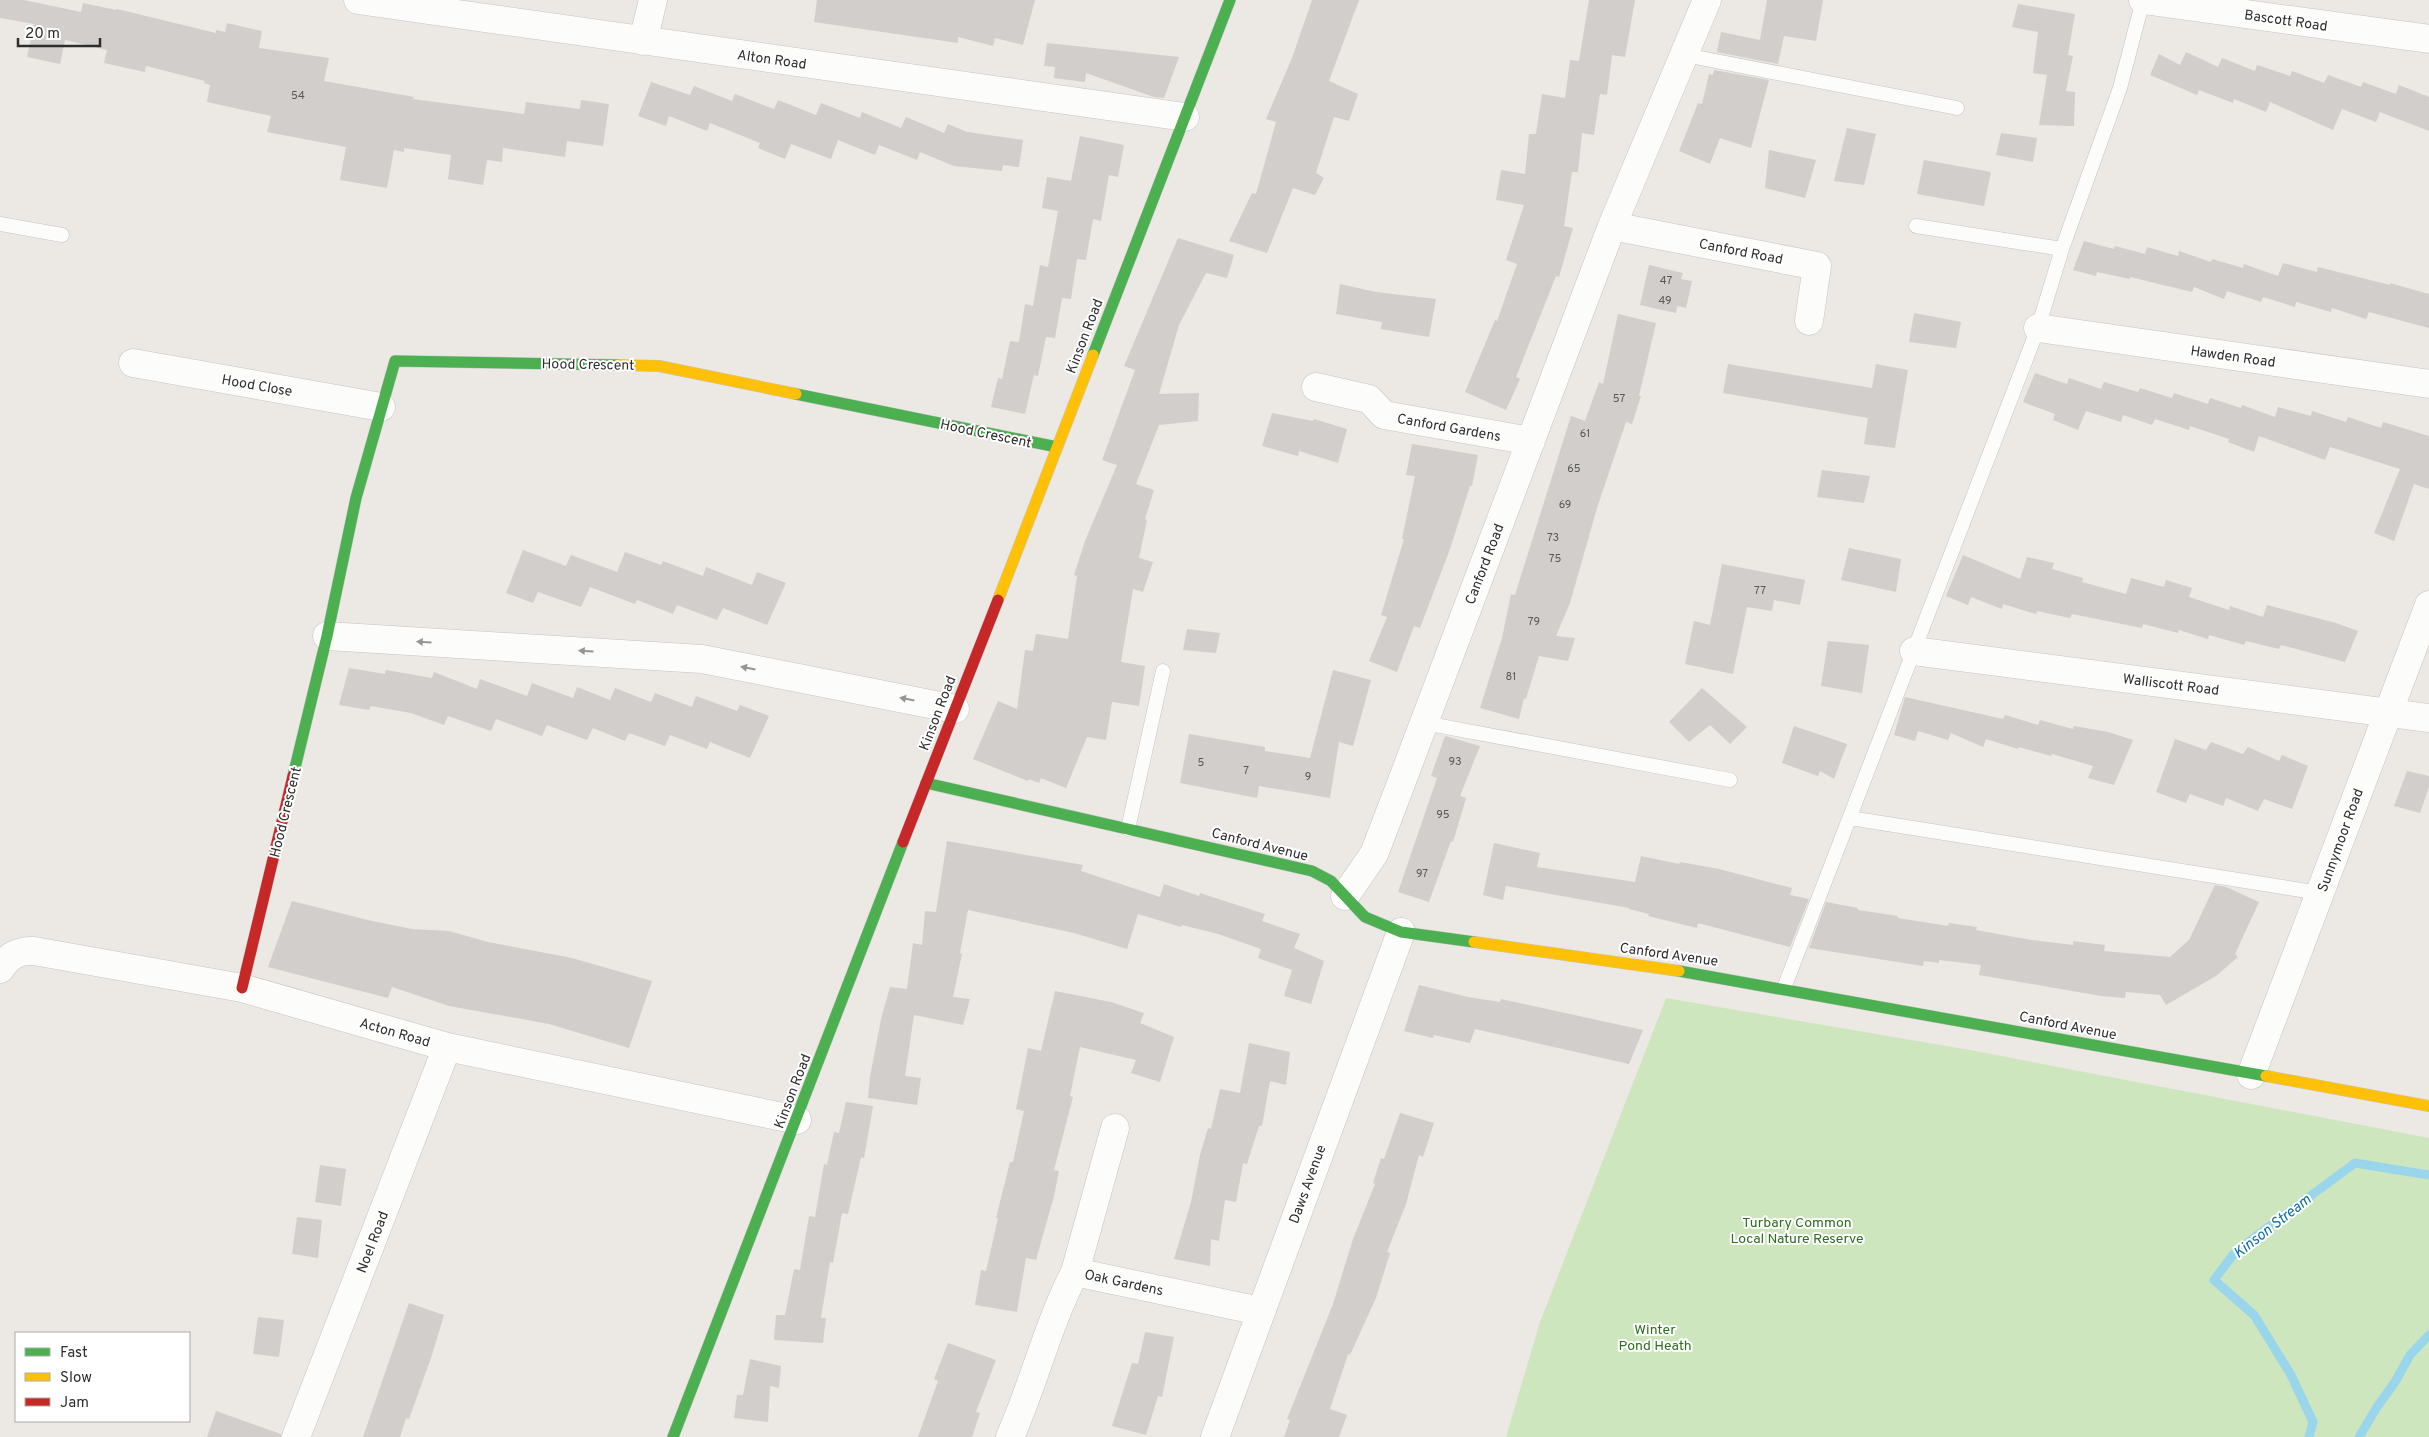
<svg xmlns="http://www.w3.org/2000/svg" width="2429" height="1437" viewBox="0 0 2429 1437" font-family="Overpass,sans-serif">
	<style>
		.green { fill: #cee6be }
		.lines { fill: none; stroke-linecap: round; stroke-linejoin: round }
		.stream { stroke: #99d6ec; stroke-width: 9 }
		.building { fill: #d1cecb }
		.lane-casing { stroke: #c5c4c5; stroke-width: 15 }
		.street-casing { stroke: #c5c4c5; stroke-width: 29 }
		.fast-casing { stroke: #c5c4c5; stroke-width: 12 }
		.slow-casing { stroke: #c5c4c5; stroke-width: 12 }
		.jam-casing { stroke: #c5c4c5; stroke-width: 12 }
		.lane { stroke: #fcfcfb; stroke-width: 14 }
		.street { stroke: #fcfcfb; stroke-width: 28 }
		.fast { stroke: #4caf50; stroke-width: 11 }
		.slow { stroke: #ffc107; stroke-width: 11 }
		.jam { stroke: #c62828; stroke-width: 11 }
		.oneway { fill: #959594 }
		.labels { text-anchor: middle; stroke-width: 4; stroke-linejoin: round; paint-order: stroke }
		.number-label { font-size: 11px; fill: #585857 }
		.street-label { font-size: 14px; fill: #2e2e2e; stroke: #fff }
		.park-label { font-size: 14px; fill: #2c6e1b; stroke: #fff }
		.water-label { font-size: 15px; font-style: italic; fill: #0d6fa3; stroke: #fff }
	</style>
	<rect width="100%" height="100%" fill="#ece8e4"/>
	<!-- green -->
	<path class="green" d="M 1666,998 L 1970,1050 L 2429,1138 L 2429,1437 L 1506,1437 L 1540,1322 Z"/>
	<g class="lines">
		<!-- stream -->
		<path class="stream" d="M 2309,1437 L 2313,1422 L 2291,1375 L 2254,1315 L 2214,1280 L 2236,1251 L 2355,1163 L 2429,1175
			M 2359,1437 L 2377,1407 L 2395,1382 L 2410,1355 L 2429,1335"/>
	</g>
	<!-- building -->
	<path class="building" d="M 0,0 L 24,0 L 81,12 L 83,3 L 116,10 L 117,9 L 216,33 L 216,30 L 225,32 L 227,23 L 262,31 L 259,48 L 329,58 L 324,81 L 414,97 L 413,99 L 524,114 L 526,102 L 580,109 L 581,100 L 609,104 L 603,146 L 567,141 L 565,157 L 503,148 L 502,162 L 487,160 L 483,185 L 448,179 L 451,155 L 404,148 L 404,152 L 394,150 L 387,188 L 340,180 L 346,147 L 267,132 L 271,116 L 207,102 L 210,85 L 204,83 L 205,81 L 146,66 L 145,72 L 104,63 L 107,50 L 65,40 L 60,64 L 27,57 L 34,24 L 0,18 Z
		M 817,0 L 1035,0 L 1023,45 L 995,38 L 993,46 L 958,37 L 958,43 L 814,22 Z
		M 1312,0 L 1359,0 L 1329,81 L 1358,94 L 1349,121 L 1334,117 L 1316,173 L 1324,178 L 1315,195 L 1293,188 L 1267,253 L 1229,241 L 1252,193 L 1256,194 L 1276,122 L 1266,119 L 1292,58 Z
		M 1589,0 L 1635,0 L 1625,57 L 1612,55 L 1607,95 L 1600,94 L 1594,135 L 1582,133 L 1578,172 L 1572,172 L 1564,226 L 1573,228 L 1559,277 L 1556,276 L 1537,324 L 1516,377 L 1520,379 L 1506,410 L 1465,392 L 1495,320 L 1497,321 L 1517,264 L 1506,260 L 1524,205 L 1496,200 L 1501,170 L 1525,174 L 1529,134 L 1536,134 L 1542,94 L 1565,98 L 1570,60 L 1579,61 Z
		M 1767,0 L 1823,0 L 1816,41 L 1784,36 L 1778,64 L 1717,52 L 1721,32 L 1760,40 Z
		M 2018,4 L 2075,14 L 2068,55 L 2073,56 L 2066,91 L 2075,92 L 2074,126 L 2039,125 L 2047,75 L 2033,73 L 2038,32 L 2012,27 Z
		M 1047,43 L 1179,57 L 1164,98 L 1154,97 L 1086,73 L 1085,82 L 1054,78 L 1055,67 L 1044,66 Z
		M 2186,52 L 2218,67 L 2222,58 L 2255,71 L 2257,65 L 2290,76 L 2292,71 L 2324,83 L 2328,75 L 2361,87 L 2363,82 L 2396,94 L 2399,85 L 2429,97 L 2429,131 L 2380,112 L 2376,122 L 2342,109 L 2333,130 L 2270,102 L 2266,112 L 2234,99 L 2233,103 L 2199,90 L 2197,95 L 2150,75 L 2159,54 L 2180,65 Z
		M 1714,70 L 1769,80 L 1751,148 L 1720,138 L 1710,164 L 1679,151 L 1698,103 L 1702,104 L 1709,74 L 1713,75 Z
		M 651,82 L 690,95 L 694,86 L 732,101 L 735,94 L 774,109 L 778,100 L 816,115 L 821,103 L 860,118 L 862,112 L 901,128 L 906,117 L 944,133 L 948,124 L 967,132 L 1023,140 L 1019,167 L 1003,165 L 1002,171 L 954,166 L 920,152 L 917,160 L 879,145 L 875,155 L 838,140 L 831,159 L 791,144 L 785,159 L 758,148 L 760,143 L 710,123 L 707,131 L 669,116 L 666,126 L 638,116 Z
		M 1847,128 L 1876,134 L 1864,185 L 1834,181 Z
		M 2001,133 L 2037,138 L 2033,162 L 1996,155 Z
		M 1080,136 L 1124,145 L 1118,177 L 1109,175 L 1101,221 L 1093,219 L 1086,260 L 1077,259 L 1071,299 L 1062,298 L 1055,338 L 1046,337 L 1038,376 L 1034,375 L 1025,414 L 991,407 L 998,378 L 1002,379 L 1010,341 L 1019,342 L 1025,304 L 1033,306 L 1040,265 L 1048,267 L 1058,211 L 1042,208 L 1047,177 L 1071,181 Z
		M 1769,150 L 1816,160 L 1805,198 L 1765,188 Z
		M 1924,160 L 1991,172 L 1984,206 L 1917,194 Z
		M 1178,238 L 1234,255 L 1227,278 L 1206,273 L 1179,325 L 1159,394 L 1199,393 L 1198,421 L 1159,425 L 1136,484 L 1154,490 L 1145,519 L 1147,520 L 1139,558 L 1153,562 L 1143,592 L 1133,589 L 1121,662 L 1145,666 L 1139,706 L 1112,702 L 1106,740 L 1087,737 L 1066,788 L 1041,778 L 1039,783 L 1029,779 L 1028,781 L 973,759 L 998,701 L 1017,709 L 1025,650 L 1033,651 L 1036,634 L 1068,639 L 1077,576 L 1074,575 L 1085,541 L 1117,465 L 1102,460 L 1135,370 L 1124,366 Z
		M 2084,241 L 2114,249 L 2115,246 L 2145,254 L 2147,247 L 2178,256 L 2179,251 L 2211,262 L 2212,259 L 2243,268 L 2244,264 L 2278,276 L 2283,263 L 2317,272 L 2318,267 L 2390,285 L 2390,283 L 2429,294 L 2429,328 L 2369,312 L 2366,319 L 2332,308 L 2331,312 L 2296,302 L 2295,307 L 2263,297 L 2261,302 L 2227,291 L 2224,299 L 2194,287 L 2192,292 L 2130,277 L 2130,279 L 2097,272 L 2096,276 L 2073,270 Z
		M 1649,265 L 1683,273 L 1681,279 L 1692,281 L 1686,308 L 1677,306 L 1676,313 L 1640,305 Z
		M 1340,284 L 1376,292 L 1436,299 L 1429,337 L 1381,329 L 1382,322 L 1336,314 Z
		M 1914,313 L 1961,322 L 1956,348 L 1909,342 Z
		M 1618,314 L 1656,323 L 1639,396 L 1641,396 L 1632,424 L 1626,422 L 1597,508 L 1570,603 L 1556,636 L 1575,638 L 1568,661 L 1539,656 L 1526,699 L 1524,698 L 1519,719 L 1480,708 L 1502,638 L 1511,594 L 1515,595 L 1571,416 L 1585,421 L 1599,382 L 1603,384 Z
		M 1728,364 L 1872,388 L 1876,364 L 1908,370 L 1895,448 L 1864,444 L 1868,418 L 1723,393 Z
		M 2035,373 L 2067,384 L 2069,378 L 2101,389 L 2104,382 L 2138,392 L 2140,388 L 2172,398 L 2174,393 L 2208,404 L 2210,398 L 2241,408 L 2242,405 L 2275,417 L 2278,407 L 2311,416 L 2312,411 L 2346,422 L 2348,417 L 2381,428 L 2383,422 L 2429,436 L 2429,489 L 2414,484 L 2394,541 L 2374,533 L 2400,469 L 2330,447 L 2325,460 L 2259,436 L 2254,452 L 2228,442 L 2229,439 L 2190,426 L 2189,430 L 2155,419 L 2152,425 L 2123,415 L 2121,422 L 2086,411 L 2078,430 L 2053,420 L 2055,414 L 2023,402 Z
		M 1272,413 L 1313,421 L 1314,419 L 1347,429 L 1338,463 L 1299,451 L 1298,456 L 1262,446 Z
		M 1412,444 L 1478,455 L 1472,486 L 1470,486 L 1450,549 L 1420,628 L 1414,626 L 1397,672 L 1369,661 L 1387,617 L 1381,615 L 1404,539 L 1402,539 L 1415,476 L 1406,475 Z
		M 1822,470 L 1870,476 L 1864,503 L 1817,497 Z
		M 1849,548 L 1901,559 L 1896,592 L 1841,580 Z
		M 523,550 L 566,566 L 571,555 L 617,572 L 625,552 L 661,565 L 663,561 L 703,576 L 706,567 L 752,585 L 757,572 L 786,583 L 767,625 L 723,608 L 717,620 L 677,605 L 673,614 L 637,600 L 635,604 L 590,587 L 581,607 L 538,592 L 533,603 L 506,593 Z
		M 1963,555 L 2020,579 L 2027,557 L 2054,563 L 2052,569 L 2083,578 L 2082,582 L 2126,594 L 2131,578 L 2164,587 L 2166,580 L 2192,588 L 2189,597 L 2229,610 L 2230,606 L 2263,617 L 2267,605 L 2336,623 L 2358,631 L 2345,662 L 2281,645 L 2279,649 L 2246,641 L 2244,645 L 2209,635 L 2208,639 L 2179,630 L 2178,633 L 2143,624 L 2142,628 L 2072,614 L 2070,618 L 2037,611 L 2036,614 L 2003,604 L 2002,609 L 1971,597 L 1968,605 L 1946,596 Z
		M 1722,564 L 1805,580 L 1800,605 L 1774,600 L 1772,611 L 1747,607 L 1733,674 L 1685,664 L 1694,621 L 1710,625 Z
		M 1187,629 L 1220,633 L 1216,653 L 1183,650 Z
		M 1828,641 L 1869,645 L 1862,693 L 1821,686 Z
		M 349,668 L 385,674 L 386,670 L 432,678 L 434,672 L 477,689 L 480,679 L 527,696 L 532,683 L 573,698 L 577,687 L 610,700 L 615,688 L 651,702 L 655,693 L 692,707 L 696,696 L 737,711 L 740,705 L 769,716 L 750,758 L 710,742 L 707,749 L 670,735 L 665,746 L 629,733 L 625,741 L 593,728 L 587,740 L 547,725 L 542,736 L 496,719 L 491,731 L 448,716 L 444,725 L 411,713 L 371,706 L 369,710 L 339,705 Z
		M 1333,670 L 1371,680 L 1353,746 L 1339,742 L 1330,798 L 1259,786 L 1257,798 L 1180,783 L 1189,734 L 1265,747 L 1265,751 L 1310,758 Z
		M 1702,688 L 1747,727 L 1730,744 L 1710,725 L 1689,742 L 1669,722 Z
		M 1905,697 L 2003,719 L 2005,715 L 2038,725 L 2040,720 L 2073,729 L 2074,726 L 2108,732 L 2133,740 L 2114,785 L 2088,778 L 2093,766 L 2052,754 L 2051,756 L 2019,747 L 2018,749 L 1986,739 L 1983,747 L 1951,733 L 1948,740 L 1918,731 L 1915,741 L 1894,735 Z
		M 1794,726 L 1847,744 L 1834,779 L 1820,771 L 1818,776 L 1782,763 Z
		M 1445,736 L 1480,746 L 1460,796 L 1466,798 L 1453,842 L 1451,841 L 1429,902 L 1398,892 L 1437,778 L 1431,776 Z
		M 2175,739 L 2206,750 L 2211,742 L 2243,754 L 2248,747 L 2279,761 L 2282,755 L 2308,766 L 2292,809 L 2264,799 L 2258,811 L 2226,798 L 2223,806 L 2190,794 L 2186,803 L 2156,792 Z
		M 2407,771 L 2429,776 L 2429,787 L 2420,813 L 2394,806 Z
		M 947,841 L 1083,865 L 1081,871 L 1160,897 L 1164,884 L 1199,896 L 1200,893 L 1265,914 L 1262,921 L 1300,934 L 1294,948 L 1324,961 L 1311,1004 L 1284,996 L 1292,970 L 1258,958 L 1261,949 L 1218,934 L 1182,925 L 1181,927 L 1138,914 L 1127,949 L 1074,933 L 968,910 L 960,953 L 962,954 L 953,997 L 970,999 L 963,1025 L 914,1015 L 905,1076 L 921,1078 L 917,1105 L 868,1098 L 870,1077 L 881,1019 L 890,987 L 907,989 L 913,943 L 922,945 L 925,911 L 936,912 Z
		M 1494,843 L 1540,853 L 1537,867 L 1635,882 L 1641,856 L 1679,864 L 1680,862 L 1719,869 L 1792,888 L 1790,895 L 1809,899 L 1790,947 L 1698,923 L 1697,928 L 1648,916 L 1649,914 L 1629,909 L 1629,908 L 1506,886 L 1503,900 L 1483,895 Z
		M 2215,885 L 2226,887 L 2259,902 L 2235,954 L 2238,957 L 2216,976 L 2166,1005 L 2160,995 L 2126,992 L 2125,998 L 2101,996 L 1979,975 L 1981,965 L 1939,960 L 1939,963 L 1924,961 L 1923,966 L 1809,948 L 1826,902 L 1858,908 L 1858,910 L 1898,916 L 1898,918 L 1948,926 L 1949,923 L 1977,927 L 1976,930 L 2031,940 L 2073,945 L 2073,941 L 2105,945 L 2104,951 L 2170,957 L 2189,940 Z
		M 292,901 L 372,921 L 412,929 L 449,931 L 488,942 L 572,958 L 652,981 L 629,1048 L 549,1024 L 449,1006 L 392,987 L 388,998 L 268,967 Z
		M 1419,985 L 1468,997 L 1500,1002 L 1501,999 L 1643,1030 L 1629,1064 L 1475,1029 L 1470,1043 L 1434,1035 L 1433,1038 L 1404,1031 Z
		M 1055,991 L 1111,1002 L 1144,1013 L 1140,1023 L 1174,1037 L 1160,1082 L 1131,1073 L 1136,1060 L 1080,1047 L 1070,1096 L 1073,1097 L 1054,1170 L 1059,1171 L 1054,1196 L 1036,1260 L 1026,1258 L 1017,1312 L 975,1305 L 981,1270 L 986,1271 L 998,1218 L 996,1218 L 1010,1162 L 1013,1162 L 1024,1111 L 1016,1109 L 1028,1048 L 1041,1051 Z
		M 1249,1043 L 1290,1052 L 1286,1085 L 1270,1081 L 1262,1126 L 1259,1126 L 1247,1164 L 1243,1163 L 1236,1202 L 1225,1200 L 1219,1241 L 1211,1239 L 1210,1266 L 1174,1259 L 1191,1202 L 1200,1155 L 1208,1128 L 1211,1129 L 1220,1089 L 1240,1093 Z
		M 846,1102 L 873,1106 L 864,1158 L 861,1157 L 848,1214 L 842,1213 L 833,1263 L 830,1262 L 821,1318 L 826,1318 L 823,1343 L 774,1340 L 776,1315 L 785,1315 L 794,1269 L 800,1270 L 809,1216 L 815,1217 L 824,1164 L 827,1165 L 834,1132 L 839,1133 Z
		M 1400,1113 L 1434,1123 L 1423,1157 L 1419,1155 L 1406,1204 L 1387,1252 L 1390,1253 L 1376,1298 L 1350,1355 L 1348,1354 L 1330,1409 L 1347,1415 L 1339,1437 L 1284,1437 L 1290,1420 L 1287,1419 L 1333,1304 L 1353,1239 L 1375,1184 L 1373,1183 L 1381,1158 L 1384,1159 Z
		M 320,1165 L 346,1169 L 341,1206 L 315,1202 Z
		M 297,1217 L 322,1220 L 318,1258 L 292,1254 Z
		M 409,1303 L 444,1315 L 432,1355 L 409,1419 L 406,1418 L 400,1437 L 363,1437 Z
		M 258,1317 L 284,1320 L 279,1357 L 253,1354 Z
		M 1145,1332 L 1174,1337 L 1162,1397 L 1158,1396 L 1146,1435 L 1112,1426 L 1132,1363 L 1138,1364 Z
		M 948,1343 L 996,1360 L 976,1412 L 980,1413 L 972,1437 L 918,1437 L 938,1381 L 934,1379 Z
		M 750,1359 L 781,1366 L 779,1388 L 770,1386 L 768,1422 L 734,1418 L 737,1395 L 743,1395 Z
		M 216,1411 L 281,1434 L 281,1437 L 207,1437 Z"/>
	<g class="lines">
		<!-- lane casing -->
		<g class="lane-casing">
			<path id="lane" d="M 1685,55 L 1957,108
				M 0,224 L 62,235
				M 1916,226 L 2062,249
				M 1424,723 L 1730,780
				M 1850,818 L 2320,893
				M 1128,829 L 1163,671
				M 1784,988 L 2038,328 L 2062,249 L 2120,88 L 2143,0"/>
		</g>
		<!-- street casing -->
		<g class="street-casing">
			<path id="street" d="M 358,0 L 1185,117
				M 2143,0 L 2429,39
				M 643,41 L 653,0
				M 1612,226 L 1817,266 L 1809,321
				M 2038,328 L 2429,384
				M 133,363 L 381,407
				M 1316,387 L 1369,399 L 1384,415 L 1531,441
				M 327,636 L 702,659 L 955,709
				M 1914,651 L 2429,718
				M 1345,896 L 1374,854 L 1394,802 L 1612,226 L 1707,0
				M 0,969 C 9,956 18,950 34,951 L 242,988 L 447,1047 L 797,1120
				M 2251,1075 L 2429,605
				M 1115,1128 L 1075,1272 L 1260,1311
				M 296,1437 L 447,1047
				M 1010,1437 C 1034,1383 1048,1324 1075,1272
				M 1215,1437 L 1401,932"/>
		</g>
		<!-- fast casing -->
		<g class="fast-casing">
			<path id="fast" d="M 1093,355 L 1230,0
				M 796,394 L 1057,447
				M 293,776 L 327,636 L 356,498 L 395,361 L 618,365
				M 926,783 L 1312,871 L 1331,881 L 1365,917 L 1401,932 L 1474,942
				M 1679,971 L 2266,1076
				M 673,1437 L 903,842"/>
		</g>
		<!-- slow casing -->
		<g class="slow-casing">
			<path id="slow" d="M 618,365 L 659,366 L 796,394
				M 998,600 L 1093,355
				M 1474,942 L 1679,971
				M 2266,1076 L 2429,1106"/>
		</g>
		<!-- jam casing -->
		<g class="jam-casing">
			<path id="jam" d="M 903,842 L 998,600
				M 242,988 L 293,776"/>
		</g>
		<!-- lane -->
		<use href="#lane" class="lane"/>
		<!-- street -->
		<use href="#street" class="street"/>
		<!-- fast -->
		<use href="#fast" class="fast"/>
		<!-- slow -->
		<use href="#slow" class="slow"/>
		<!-- jam -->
		<use href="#jam" class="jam"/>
	</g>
	<!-- one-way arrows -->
	<defs><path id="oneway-solid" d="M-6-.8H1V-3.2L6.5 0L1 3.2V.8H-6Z" transform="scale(1.25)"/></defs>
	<g class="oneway">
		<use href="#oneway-solid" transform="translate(424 642) rotate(-177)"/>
		<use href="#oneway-solid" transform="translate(586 651) rotate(-177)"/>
		<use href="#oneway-solid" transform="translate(748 668) rotate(-169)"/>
		<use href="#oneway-solid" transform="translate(907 699) rotate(-169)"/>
	</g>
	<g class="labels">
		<!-- number labels -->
		<g class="number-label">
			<text x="298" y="99">54</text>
			<text x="1666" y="284">47</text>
			<text x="1665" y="304">49</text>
			<text x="1619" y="402">57</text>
			<text x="1585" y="437">61</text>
			<text x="1574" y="472">65</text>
			<text x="1565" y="508">69</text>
			<text x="1553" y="541">73</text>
			<text x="1555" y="562">75</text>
			<text x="1760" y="594">77</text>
			<text x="1534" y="625">79</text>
			<text x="1511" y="680">81</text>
			<text x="1455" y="765">93</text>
			<text x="1201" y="766">5</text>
			<text x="1246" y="774">7</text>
			<text x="1308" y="780">9</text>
			<text x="1443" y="818">95</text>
			<text x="1422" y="877">97</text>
		</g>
		<!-- street labels -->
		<g class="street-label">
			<text transform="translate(2286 20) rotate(8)" y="5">Bascott Road</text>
			<text transform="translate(772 59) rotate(8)" y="5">Alton Road</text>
			<text transform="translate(1741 251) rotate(11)" y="5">Canford Road</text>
			<text transform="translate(1084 336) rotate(-69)" y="5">Kinson Road</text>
			<text transform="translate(2233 356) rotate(8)" y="5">Hawden Road</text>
			<text transform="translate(588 364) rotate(1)" y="5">Hood Crescent</text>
			<text transform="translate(257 385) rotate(10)" y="5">Hood Close</text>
			<text transform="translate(1449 427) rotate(10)" y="5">Canford Gardens</text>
			<text transform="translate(986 433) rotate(12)" y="5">Hood Crescent</text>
			<text transform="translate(1484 564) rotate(-69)" y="5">Canford Road</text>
			<text transform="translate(2171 684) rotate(7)" y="5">Walliscott Road</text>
			<text transform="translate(937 713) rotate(-69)" y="5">Kinson Road</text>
			<text transform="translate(285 812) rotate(-76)" y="5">Hood Crescent</text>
			<text transform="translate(2340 840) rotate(-70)" y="5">Sunnymoor Road</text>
			<text transform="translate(1260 844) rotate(14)" y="5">Canford Avenue</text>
			<text transform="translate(1669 954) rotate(8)" y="5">Canford Avenue</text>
			<text transform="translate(2068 1025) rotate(11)" y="5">Canford Avenue</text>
			<text transform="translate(395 1032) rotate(16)" y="5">Acton Road</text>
			<text transform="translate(792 1091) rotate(-69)" y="5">Kinson Road</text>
			<text transform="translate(1307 1184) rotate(-70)" y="5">Daws Avenue</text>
			<text transform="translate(372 1242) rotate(-69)" y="5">Noel Road</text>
			<text transform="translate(1124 1282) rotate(12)" y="5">Oak Gardens</text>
		</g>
		<!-- park labels -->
		<g class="park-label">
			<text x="1797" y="1227">Turbary Common<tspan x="1797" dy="16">Local Nature Reserve</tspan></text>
			<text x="1655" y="1334">Winter<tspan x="1655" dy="16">Pond Heath</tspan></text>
		</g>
		<!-- water labels -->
		<g class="water-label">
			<text transform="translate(2272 1226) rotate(-38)" y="5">Kinson Stream</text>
		</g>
	</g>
	<!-- legend -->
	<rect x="15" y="1332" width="175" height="90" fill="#ffffff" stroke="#ababab"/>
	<rect x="25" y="1348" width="25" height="8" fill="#4caf50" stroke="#ababab"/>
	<text x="60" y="1357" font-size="15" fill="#2e2e2e">Fast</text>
	<rect x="25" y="1373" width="25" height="8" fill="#ffc107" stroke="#ababab"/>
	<text x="60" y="1382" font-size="15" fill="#2e2e2e">Slow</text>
	<rect x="25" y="1398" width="25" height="8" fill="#c62828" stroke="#ababab"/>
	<text x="60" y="1407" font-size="15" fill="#2e2e2e">Jam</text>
	<!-- scale -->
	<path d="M18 38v8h82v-8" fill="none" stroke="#2e2e2e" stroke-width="2.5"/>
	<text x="25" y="38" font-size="15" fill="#2e2e2e" stroke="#ffffff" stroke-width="4" paint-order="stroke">20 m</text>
</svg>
